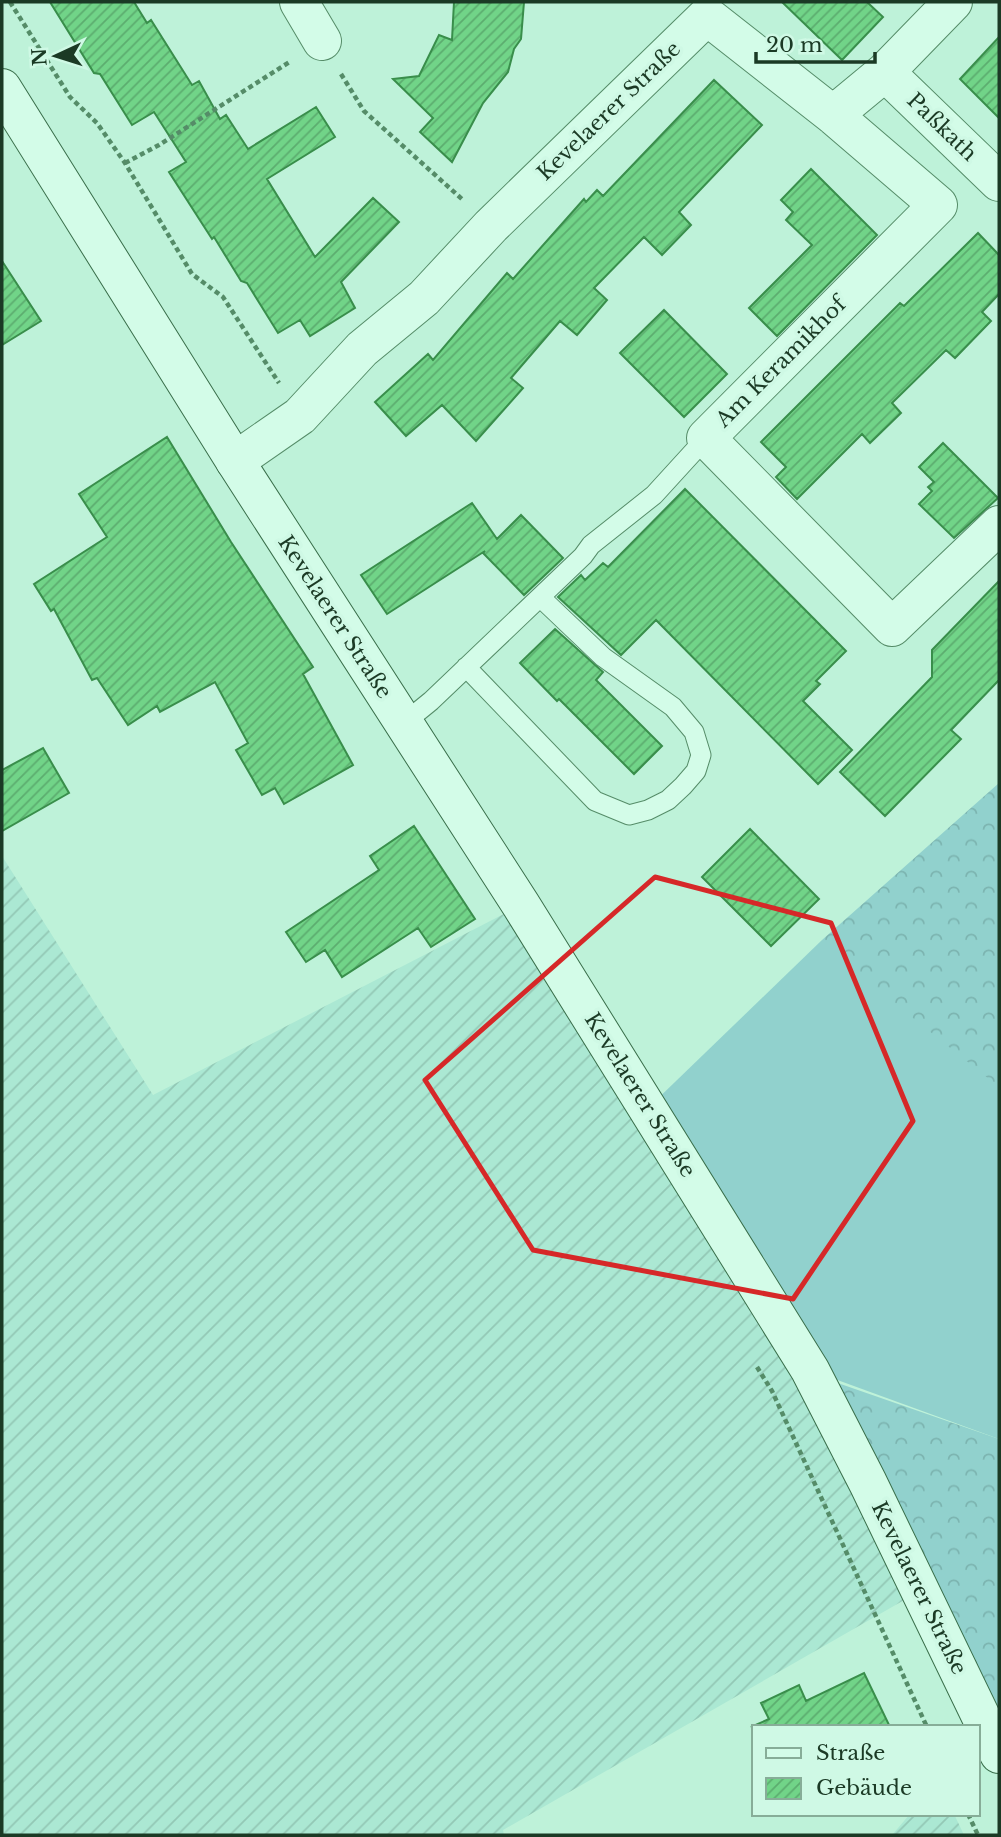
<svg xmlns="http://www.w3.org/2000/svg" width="1001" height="1837" viewBox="0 0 1001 1837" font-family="'Libre Baskerville',serif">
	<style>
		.farmland { fill: url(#farmland-furrows) }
		.grass { fill: #91d1cd }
		.forest { fill: url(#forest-crowns) }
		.building { fill: url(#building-hatch); stroke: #398e4b; stroke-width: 2 }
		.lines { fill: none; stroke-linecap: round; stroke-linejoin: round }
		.service-casing { stroke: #558c68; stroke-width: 21 }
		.minor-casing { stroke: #558c68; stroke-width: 40 }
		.secondary-casing { stroke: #396e4a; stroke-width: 40 }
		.path { stroke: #558c68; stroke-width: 4.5; stroke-dasharray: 5 3.5; stroke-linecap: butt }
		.service { stroke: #d3fce8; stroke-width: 19 }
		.minor { stroke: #d3fce8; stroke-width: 38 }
		.secondary { stroke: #d3fce8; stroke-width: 38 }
		.marked { fill: none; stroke: #d62828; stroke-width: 5; stroke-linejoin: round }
		.labels { text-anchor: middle; stroke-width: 7; stroke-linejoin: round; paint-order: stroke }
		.street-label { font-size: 21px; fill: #1b3a25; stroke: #cff9e5 }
	</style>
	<defs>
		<pattern id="farmland-furrows" width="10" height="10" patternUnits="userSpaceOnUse" patternTransform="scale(1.75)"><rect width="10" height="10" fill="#abe8d3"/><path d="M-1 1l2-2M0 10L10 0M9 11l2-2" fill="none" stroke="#93c8b5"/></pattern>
		<pattern id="forest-crowns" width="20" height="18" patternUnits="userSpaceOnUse" patternTransform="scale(1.75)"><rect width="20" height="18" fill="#91d1cd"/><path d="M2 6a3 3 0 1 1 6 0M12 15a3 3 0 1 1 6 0" fill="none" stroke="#7cb4b0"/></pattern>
		<pattern id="building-hatch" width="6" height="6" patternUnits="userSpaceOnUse" patternTransform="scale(1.75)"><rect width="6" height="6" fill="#71d488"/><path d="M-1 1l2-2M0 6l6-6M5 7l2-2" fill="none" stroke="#5cad6f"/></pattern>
	</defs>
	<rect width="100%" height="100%" fill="#bef2d9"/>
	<!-- farmland -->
	<path class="farmland" d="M 2,856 L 153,1095 L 521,905 L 920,1591 L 503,1830 L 504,1835 L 2,1835 Z
		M 910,1814 L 954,1814 L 964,1835 L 892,1835 Z"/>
	<!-- grass -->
	<path class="grass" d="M 822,940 L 999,1086 L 999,1439 L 810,1370 L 646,1110 Z"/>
	<!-- forest -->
	<path class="forest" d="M 999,783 L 999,1087 L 823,946 L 822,940 Z
		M 806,1372 L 999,1439 L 999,1750 Z"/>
	<!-- building -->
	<path class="building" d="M 50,2 L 134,2 L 147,23 L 151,20 L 192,85 L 199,81 L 220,119 L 226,115 L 248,149 L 316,107 L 335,137 L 267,179 L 315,257 L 373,198 L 399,222 L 341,282 L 355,308 L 310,336 L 300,320 L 278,333 L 247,283 L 241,281 L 214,237 L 212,239 L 169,172 L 186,162 L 154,112 L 132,125 L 100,74 L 94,73 Z
		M 454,2 L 524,2 L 521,39 L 514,49 L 508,72 L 483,103 L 452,162 L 420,132 L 433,118 L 393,79 L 419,76 L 439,35 L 452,40 Z
		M 782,2 L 867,2 L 883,17 L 842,60 Z
		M 999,37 L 999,118 L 960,79 Z
		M 714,80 L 762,125 L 679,212 L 691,225 L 662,255 L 644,237 L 594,288 L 607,300 L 577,335 L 560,321 L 511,378 L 523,388 L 476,441 L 442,405 L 406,436 L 375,402 L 428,354 L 433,360 L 507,273 L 513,279 L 584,199 L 586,202 L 597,190 L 603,196 Z
		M 811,169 L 877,235 L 777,336 L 749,308 L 812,245 L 786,220 L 793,212 L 781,200 Z
		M 978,233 L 999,255 L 999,294 L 982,312 L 991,321 L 955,358 L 946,350 L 892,403 L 901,413 L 870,443 L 862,434 L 797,499 L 776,477 L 786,467 L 761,442 L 900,303 L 904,306 Z
		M 2,261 L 41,321 L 2,345 Z
		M 664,310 L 727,374 L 684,417 L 620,353 Z
		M 167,437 L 231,542 L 313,667 L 303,674 L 353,765 L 284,804 L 275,788 L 262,795 L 236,750 L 248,743 L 215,682 L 160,712 L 157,706 L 128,725 L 97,678 L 92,680 L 54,609 L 51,611 L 34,584 L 107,537 L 79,494 Z
		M 943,443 L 998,498 L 954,538 L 919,504 L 932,491 L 928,487 L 934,482 L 919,467 Z
		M 685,489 L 846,651 L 816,681 L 820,684 L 803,701 L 852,750 L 818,784 L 656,620 L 621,655 L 558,597 L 581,575 L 585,580 L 603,563 L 608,567 Z
		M 472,503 L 497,539 L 521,515 L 563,558 L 524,595 L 483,553 L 485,551 L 387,614 L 361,575 Z
		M 999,581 L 999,680 L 951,730 L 961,739 L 885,816 L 840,772 L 932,677 L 932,650 Z
		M 555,629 L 603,672 L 596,680 L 662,746 L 634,774 L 559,699 L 557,701 L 520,663 Z
		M 43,748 L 69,793 L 2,831 L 2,770 Z
		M 414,826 L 475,919 L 431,947 L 418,928 L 342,977 L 325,950 L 306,962 L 286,932 L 379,870 L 370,856 Z
		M 750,829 L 819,899 L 771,946 L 702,877 Z
		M 864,1673 L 890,1727 L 751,1727 L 769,1719 L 761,1703 L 799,1685 L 806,1701 Z"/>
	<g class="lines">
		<!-- service casing -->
		<g class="service-casing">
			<path id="service" d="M 466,667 L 595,801 L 629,815 L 648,810 L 668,800 L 683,786 L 696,771 L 701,755 L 694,732 L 673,707 L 603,657 L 540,597
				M 404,723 L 431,701 L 583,556 L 591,545 L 654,495 L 706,438"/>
		</g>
		<!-- minor casing -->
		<g class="minor-casing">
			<path id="minor" d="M 299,2 L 322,41
				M 885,72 L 999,182
				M 833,115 L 885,72 L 953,2
				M 235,461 L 300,416 L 362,349 L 424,298 L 491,226 L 707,16 L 833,115 L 938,205 L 706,438 L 892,627 L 999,525"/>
		</g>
		<!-- secondary casing -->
		<g class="secondary-casing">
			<path id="secondary" d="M 2,88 L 235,461 L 521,905 L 810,1370 L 868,1483 L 999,1754"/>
		</g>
		<!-- path -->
		<path class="path" d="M 10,2 L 70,97 L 97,123 L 125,163 L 192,274 L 223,297 L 279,383
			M 341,74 L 364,111 L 463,200
			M 125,163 L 159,145 L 291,61
			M 757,1367 L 772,1391 L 927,1727
			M 968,1814 L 978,1835"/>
		<!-- service -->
		<use href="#service" class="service"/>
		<!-- minor -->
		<use href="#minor" class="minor"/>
		<!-- secondary -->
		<use href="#secondary" class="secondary"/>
	</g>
	<!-- marked area -->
	<path class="marked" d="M 655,877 L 831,923 L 913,1121 L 793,1299 L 533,1250 L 425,1080 Z"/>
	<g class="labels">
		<!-- street labels -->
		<g class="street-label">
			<text transform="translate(609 111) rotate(-44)" y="7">Kevelaerer Straße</text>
			<text transform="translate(942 127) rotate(44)" y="7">Paßkath</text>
			<text transform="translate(781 362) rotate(-45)" y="7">Am Keramikhof</text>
			<text transform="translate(335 617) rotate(57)" y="7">Kevelaerer Straße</text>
			<text transform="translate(640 1095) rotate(58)" y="7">Kevelaerer Straße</text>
			<text transform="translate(919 1588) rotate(64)" y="7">Kevelaerer Straße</text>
		</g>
	</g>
	<!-- border -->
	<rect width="1001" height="1837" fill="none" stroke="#1b3a25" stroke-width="7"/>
	<!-- legend -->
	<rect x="752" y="1725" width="228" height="91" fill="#cff9e5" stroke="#87ad98" stroke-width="2"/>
	<rect x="766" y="1748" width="35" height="10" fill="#d3fce8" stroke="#87ad98" stroke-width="2"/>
	<text x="816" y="1760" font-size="21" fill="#1b3a25">Straße</text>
	<rect x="766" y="1778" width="35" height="21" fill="url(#building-hatch)" stroke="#87ad98" stroke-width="2"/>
	<text x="816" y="1795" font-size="21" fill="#1b3a25">Gebäude</text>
	<!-- north arrow -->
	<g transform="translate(56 56) rotate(266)" stroke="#cff9e5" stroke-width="5" paint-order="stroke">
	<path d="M0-5L12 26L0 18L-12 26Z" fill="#1b3a25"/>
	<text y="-10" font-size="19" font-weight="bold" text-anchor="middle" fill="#1b3a25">N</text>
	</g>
	<!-- scale -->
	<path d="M756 52v10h119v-10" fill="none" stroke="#1b3a25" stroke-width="3.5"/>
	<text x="766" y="52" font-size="21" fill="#1b3a25" stroke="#cff9e5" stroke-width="5" paint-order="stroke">20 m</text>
</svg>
